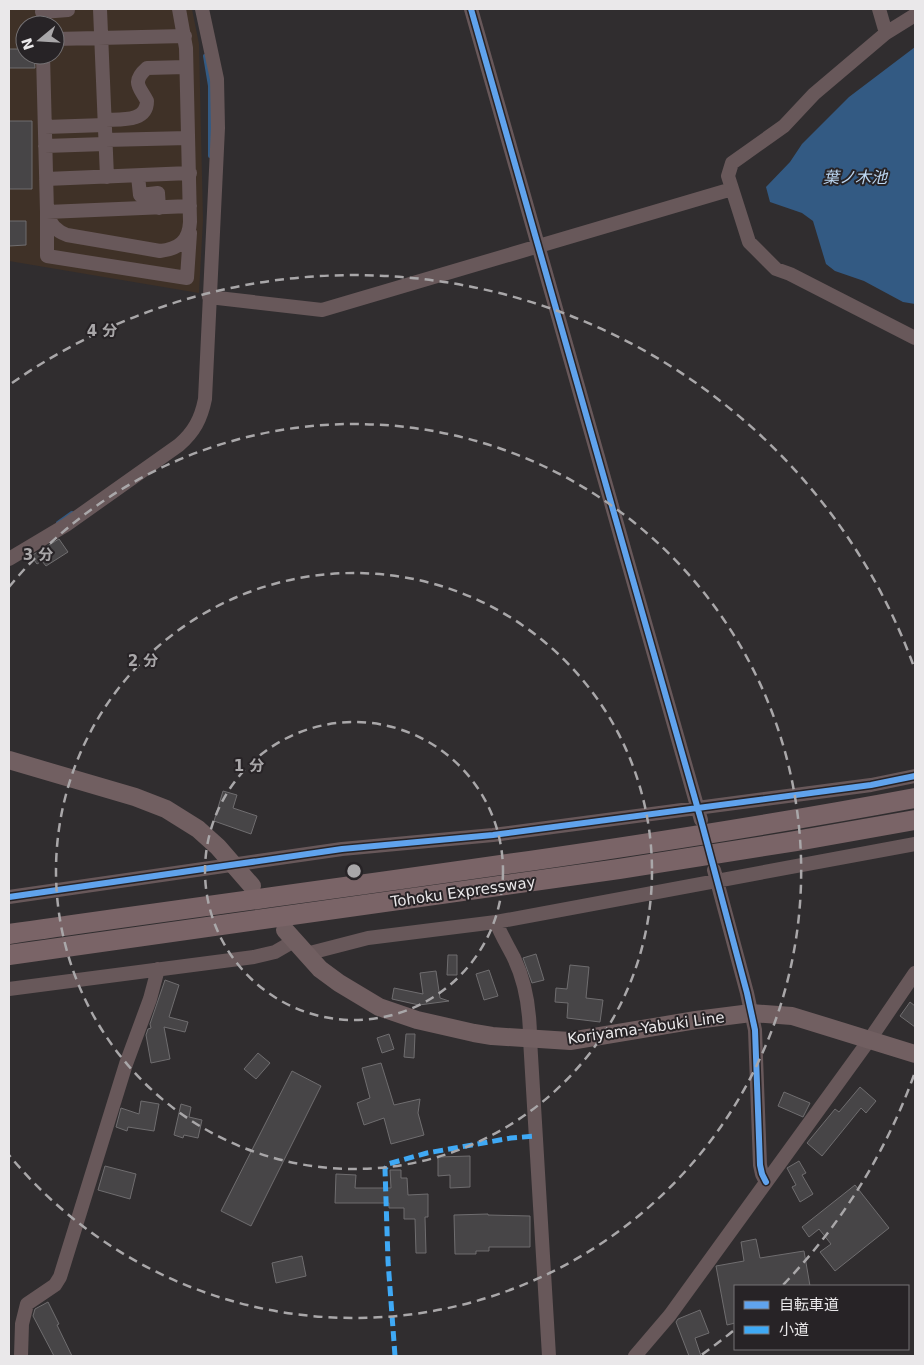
<svg xmlns="http://www.w3.org/2000/svg" width="924" height="1365" viewBox="0 0 924 1365" font-family="'DejaVu Sans','Noto Sans JP',sans-serif">
	<style>
		.commercial { fill: #3f3127; fill-rule: evenodd }
		.water { fill: #335a83 }
		.lines { fill: none; stroke-linecap: round; stroke-linejoin: round }
		.stream { stroke: #335a83; stroke-width: 4 }
		.building { fill: #474547; stroke: #6f6d6f }
		.minor { stroke: #68585a; stroke-width: 14 }
		.major { stroke: #715f61; stroke-width: 18 }
		.highway { stroke: #7a6467; stroke-width: 20 }
		.quiet { stroke: #3fa9f5; stroke-width: 5; stroke-dasharray: 10 5; stroke-linecap: butt }
		.cycleway-casing { stroke: #272326; stroke-width: 9 }
		.cycleway { stroke: #60a3ed; stroke-width: 6 }
		.ring { fill: none; stroke: #a9a7a9; stroke-width: 2.5; stroke-dasharray: 9 6 }
		.labels { text-anchor: middle; stroke-width: 4; stroke-linejoin: round; paint-order: stroke }
		.street-label { font-size: 15px; fill: #eae8ea; stroke: #272326 }
		.water-label { font-size: 16px; font-style: italic; fill: #bcd6f1; stroke: #272326 }
		.centre { fill: #a9a7a9; stroke: #272326; stroke-width: 2.5 }
		.ring-label { font-size: 15px; text-anchor: middle; font-weight: bold; fill: #a9a7a9; stroke: #272326; stroke-width: 4; stroke-linejoin: round; paint-order: stroke }
	</style>
	<rect width="100%" height="100%" fill="#302d2f"/>
	<!-- commercial -->
	<path class="commercial" d="M 9,9 L 192,9 L 199,44 L 203,220 L 199,293 L 9,261 ZM 25,25 L 55,25 L 55,55 L 25,55 Z"/>
	<!-- water -->
	<path class="water" d="M 915,47 L 915,304 L 903,302 L 864,281 L 835,271 L 826,264 L 813,221 L 802,213 L 770,202 L 766,187 L 790,162 L 802,144 L 849,97 Z"/>
	<g class="lines">
		<!-- stream -->
		<path class="stream" d="M 205,56 L 210,86 L 210,156
			M 58,523 L 72,513"/>
	</g>
	<!-- building -->
	<path class="building" d="M 9,49 L 25,49 L 25,55 L 34,55 L 35,68 L 9,68 Z
		M 9,121 L 32,121 L 32,189 L 9,189 Z
		M 9,221 L 26,221 L 26,245 L 9,246 Z
		M 59,539 L 68,552 L 46,566 L 42,561 L 37,564 L 31,556 Z
		M 223,791 L 237,795 L 233,808 L 257,816 L 251,834 L 214,821 Z
		M 536,954 L 544,980 L 532,983 L 523,958 Z
		M 448,955 L 457,955 L 457,975 L 447,975 Z
		M 570,965 L 589,967 L 586,998 L 603,1000 L 600,1022 L 567,1018 L 568,1003 L 555,1002 L 556,988 L 567,989 Z
		M 489,970 L 498,996 L 484,1000 L 476,974 Z
		M 436,971 L 440,998 L 449,1001 L 419,1005 L 392,999 L 394,988 L 423,994 L 420,973 Z
		M 165,980 L 179,985 L 169,1017 L 188,1022 L 185,1032 L 164,1027 L 170,1059 L 151,1063 L 146,1035 L 148,1029 L 151,1028 L 150,1024 Z
		M 910,1002 L 915,1006 L 915,1027 L 900,1016 Z
		M 389,1034 L 394,1049 L 382,1053 L 377,1038 Z
		M 406,1034 L 415,1034 L 414,1058 L 404,1057 Z
		M 258,1053 L 270,1063 L 256,1079 L 244,1069 Z
		M 381,1063 L 394,1105 L 420,1099 L 418,1113 L 424,1135 L 391,1144 L 384,1118 L 364,1125 L 357,1103 L 370,1098 L 362,1068 Z
		M 292,1071 L 321,1086 L 251,1226 L 221,1211 Z
		M 860,1087 L 876,1101 L 866,1113 L 861,1108 L 822,1156 L 807,1143 L 835,1109 L 839,1112 Z
		M 784,1092 L 810,1103 L 803,1117 L 778,1106 Z
		M 141,1101 L 159,1104 L 154,1131 L 128,1127 L 127,1131 L 116,1127 L 121,1108 L 139,1114 Z
		M 181,1104 L 191,1107 L 189,1117 L 202,1120 L 198,1138 L 184,1135 L 183,1138 L 174,1135 Z
		M 470,1156 L 470,1187 L 450,1188 L 450,1175 L 438,1176 L 438,1157 Z
		M 799,1161 L 806,1173 L 802,1175 L 813,1194 L 800,1202 L 792,1187 L 796,1185 L 787,1168 Z
		M 105,1166 L 136,1174 L 130,1199 L 98,1190 Z
		M 390,1170 L 401,1170 L 401,1178 L 407,1178 L 408,1195 L 428,1194 L 428,1217 L 425,1217 L 426,1253 L 416,1253 L 415,1219 L 404,1219 L 404,1208 L 389,1208 L 389,1203 L 335,1203 L 336,1174 L 356,1175 L 355,1188 L 391,1188 Z
		M 855,1185 L 889,1228 L 835,1271 L 820,1252 L 831,1244 L 819,1229 L 809,1237 L 802,1227 Z
		M 488,1214 L 488,1215 L 530,1216 L 530,1247 L 489,1247 L 489,1251 L 476,1251 L 476,1254 L 455,1254 L 454,1215 Z
		M 756,1239 L 760,1258 L 804,1251 L 810,1286 L 735,1286 L 735,1323 L 727,1325 L 716,1266 L 744,1261 L 741,1242 Z
		M 302,1256 L 306,1276 L 276,1283 L 272,1263 Z
		M 48,1302 L 59,1324 L 57,1325 L 72,1356 L 54,1356 L 33,1316 L 35,1309 Z
		M 700,1310 L 709,1333 L 695,1338 L 701,1356 L 689,1356 L 676,1322 L 678,1319 Z"/>
	<g class="lines">
		<!-- minor -->
		<path class="minor" d="M 100,9 L 107,177
			M 471,9 L 701,820
			M 879,9 L 886,33
			M 42,12 L 68,10 L 68,9
			M 915,15 L 886,33 L 814,94 L 784,126 L 732,163 L 728,176 L 749,242 L 776,269 L 790,274 L 915,338
			M 55,39 L 185,36
			M 43,55 L 47,212 C 49,223 56,231 67,235 L 160,251 C 179,249 189,241 190,222 L 186,48 L 179,9
			M 105,120 C 119,119 147,123 147,101 C 141,88 130,83 147,68 L 186,67
			M 45,127 L 105,125
			M 105,140 L 188,138
			M 45,146 L 105,144
			M 138,176 L 140,195 L 158,193 L 159,208
			M 46,179 L 190,173
			M 190,233 L 187,278 L 47,256 L 47,212 L 190,206
			M 209,297 L 322,310 L 732,189
			M 9,559 L 66,525 L 179,445 C 194,432 201,419 205,399 L 218,128 L 217,79 L 202,9
			M 714,870 L 747,993 L 755,1030 L 760,1165 L 762,1174 L 766,1182
			M 9,897 L 342,849 L 493,835 L 871,785 L 915,776
			M 496,922 C 501,935 508,946 514,958 C 526,983 530,1011 530,1039 L 549,1356
			M 306,954 L 368,938 L 496,922 L 915,844
			M 9,989 L 254,957 L 275,952 L 294,941
			M 21,1356 L 22,1324 L 27,1304 L 55,1285 L 60,1277 L 126,1064 L 150,999 L 158,969
			M 635,1356 L 670,1315 L 870,1039 L 915,973"/>
		<!-- major -->
		<path class="major" d="M 9,760 L 135,797 L 166,809 L 198,829 L 218,847 L 252,886
			M 285,930 L 320,969 L 339,983 L 379,1007 L 417,1020 L 474,1033 L 492,1036 L 570,1041 L 696,1020 L 751,1013 L 792,1016 L 915,1054"/>
		<!-- highway -->
		<path class="highway" d="M 9,934 C 311,890 615,854 915,798
			M 9,955 L 619,869 L 796,841 L 915,820"/>
		<!-- quiet -->
		<path class="quiet" d="M 395,1356 L 388,1261 L 385,1169 L 388,1164 L 427,1153 L 511,1138 L 536,1136"/>
		<!-- cycleway casing -->
		<g class="cycleway-casing">
			<path id="cycleway" d="M 471,9 L 701,820 L 747,993 L 755,1030 L 760,1165 L 762,1174 L 766,1182
				M 9,897 L 342,849 L 493,835 L 871,785 L 915,776"/>
		</g>
		<!-- cycleway -->
		<use href="#cycleway" class="cycleway"/>
	</g>
	<!-- distance rings -->
	<g class="ring">
		<circle cx="354" cy="871" r="149"/>
		<circle cx="354" cy="871" r="298"/>
		<path d="M9 587A447 447 0 1 1 9 1155"/>
		<path d="M914 1075A596 596 0 0 1 783 1285M733 1331A596 596 0 0 1 700 1356M12 383A596 596 0 0 1 914 667"/>
	</g>
	<g class="labels">
		<!-- street labels -->
		<g class="street-label">
			<text transform="translate(463 892) rotate(-8)" y="5">Tohoku Expressway</text>
			<text transform="translate(646 1028) rotate(-8)" y="5">Koriyama-Yabuki Line</text>
		</g>
		<!-- water labels -->
		<g class="water-label">
			<text x="855" y="183">葉ノ木池</text>
		</g>
	</g>
	<circle cx="354" cy="871" r="8" class="centre"/>
	<g class="ring-label">
		<text x="102" y="336">4 分</text>
		<text x="38" y="560">3 分</text>
		<text x="143" y="666">2 分</text>
		<text x="249" y="771">1 分</text>
	</g>
	<!-- border -->
	<rect width="924" height="1365" fill="none" stroke="#eae8ea" stroke-width="20"/>
	<!-- legend -->
	<rect x="734" y="1285" width="175" height="65" fill="#272326" stroke="#757274"/>
	<rect x="744" y="1301" width="25" height="8" fill="#60a3ed" stroke="#757274"/>
	<text x="779" y="1310" font-size="15" fill="#eae8ea">自転車道</text>
	<rect x="744" y="1326" width="25" height="8" fill="#3fa9f5" stroke="#757274"/>
	<text x="779" y="1335" font-size="15" fill="#eae8ea">小道</text>
	<!-- north arrow -->
	<g transform="translate(40 40) rotate(252)"><circle r="24" fill="#272326" stroke="#757274"/>
	<path d="M0-4L9 19L0 12L-9 19Z" fill="#a9a7a9"/>
	<text y="-8" font-size="14" font-weight="bold" text-anchor="middle" fill="#eae8ea">N</text>
	</g>
</svg>
